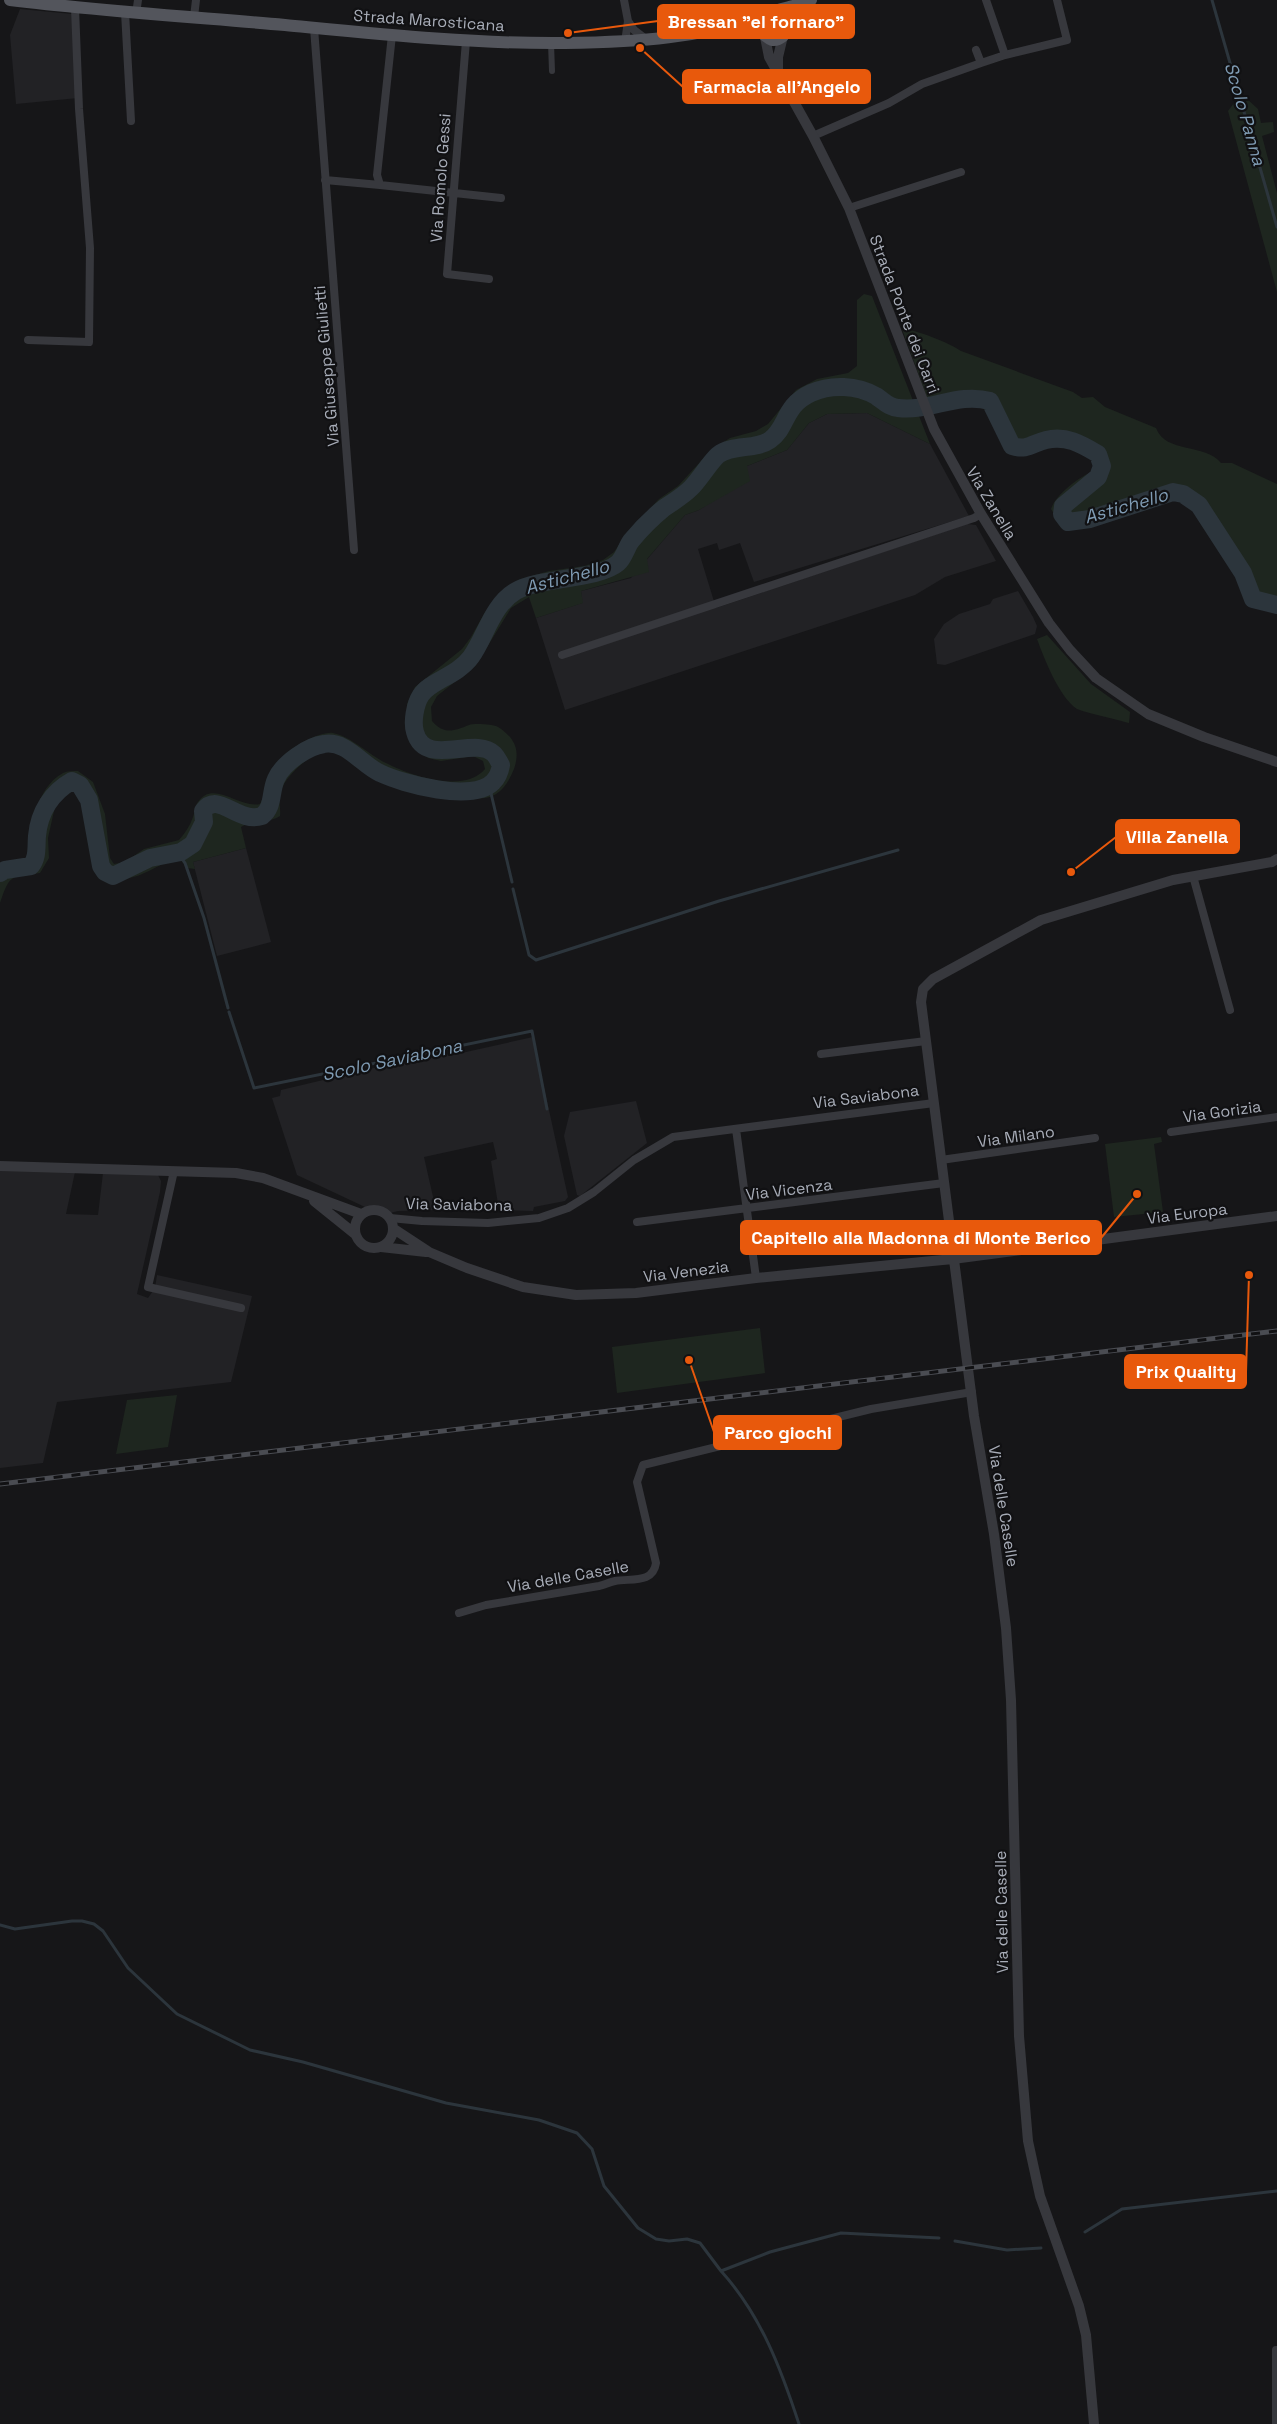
<svg xmlns="http://www.w3.org/2000/svg" width="1277" height="2424" viewBox="0 0 1277 2424" font-family="'Space Grotesk',sans-serif">
	<style>
		.built { fill: #222225 }
		.green { fill: #1e261f }
		.lines { fill: none; stroke-linecap: round; stroke-linejoin: round }
		.stream { stroke: #2c353c; stroke-width: 3 }
		.river { stroke: #2c353c; stroke-width: 18 }
		.pedestrian { stroke: #37383d; stroke-width: 6 }
		.minor { stroke: #37383d; stroke-width: 8 }
		.tertiary { stroke: #37383d; stroke-width: 10 }
		.primary { stroke: #53555c; stroke-width: 12 }
		.rail-casing { stroke: #4a4c52; stroke-width: 5 }
		.rail { stroke: #111113; stroke-width: 3; stroke-dasharray: 9; stroke-linecap: butt }
		.labels { text-anchor: middle; stroke-width: 4.5; stroke-linejoin: round; paint-order: stroke }
		.street-label { font-size: 16px; fill: #a8adb8; stroke: #111113 }
		.water-label { font-size: 18px; font-style: italic; fill: #7f9bb3; stroke: #111113 }
		.leader { fill: none; stroke: #e8590c; stroke-width: 2 }
		.callout-dot { fill: #e8590c; stroke: #111113; stroke-width: 2 }
		.callout { fill: #e8590c; stroke: #e8590c; stroke-width: 2 }
		.callout-label { font-size: 18px; text-anchor: middle; font-weight: bold; fill: #fff }
	</style>
	<rect width="100%" height="100%" fill="#161618"/>
	<!-- built -->
	<path class="built" d="M 20,9 L 72,14 L 78,98 L 16,104 L 10,35 Z
		M 867,413 L 930,444 L 969,516 L 754,582 L 740,543 L 719,550 L 717,543 L 698,549 L 716,608 L 967,524 L 976,525 L 996,561 L 945,577 L 915,595 L 565,710 L 536,618 L 582,603 L 581,591 L 631,578 L 685,515 L 699,510 L 712,501 L 747,466 L 787,450 L 809,423 L 827,414 Z
		M 1018,591 L 1033,617 L 1037,626 L 1035,634 L 945,665 L 937,664 L 934,639 L 944,624 L 959,614 L 990,604 L 993,599 Z
		M 246,848 L 271,942 L 217,956 L 193,862 Z
		M 533,1037 L 568,1197 L 565,1201 L 534,1207 L 533,1211 L 499,1210 L 491,1161 L 497,1159 L 493,1142 L 424,1157 L 436,1210 L 398,1211 L 382,1215 L 297,1175 L 272,1098 L 280,1096 L 281,1090 L 446,1051 L 448,1056 Z
		M 636,1101 L 647,1143 L 580,1196 L 577,1195 L 564,1136 L 570,1112 Z
		M 0,1170 L 75,1172 L 66,1214 L 98,1215 L 103,1173 L 158,1175 L 161,1181 L 160,1192 L 137,1294 L 148,1298 L 155,1288 L 157,1275 L 252,1296 L 231,1382 L 57,1402 L 43,1463 L 0,1468 Z"/>
	<!-- green -->
	<path class="green" d="M 1246,98 L 1258,109 L 1261,123 L 1273,122 L 1274,132 L 1262,136 L 1277,193 L 1277,292 L 1228,111 L 1234,103 Z
		M 864,294 L 872,296 L 930,444 L 867,413 L 827,414 L 809,423 L 787,450 L 747,466 L 750,481 L 699,510 L 685,515 L 647,559 L 649,572 L 581,591 L 583,603 L 536,618 L 529,597 L 511,608 L 476,665 L 437,696 L 431,707 L 432,721 C 444,735 454,731 469,725 C 473,723 494,724 498,727 C 502,729 507,734 510,737 C 518,747 518,757 514,769 C 509,781 503,792 490,797 C 471,803 389,786 371,775 C 358,767 347,744 328,749 C 312,752 283,777 280,794 C 278,800 281,807 280,816 C 265,825 253,819 241,827 L 246,848 L 193,862 L 195,869 L 187,868 L 178,857 C 146,870 140,882 103,879 L 86,794 L 80,787 L 70,785 L 63,790 L 56,802 L 48,838 L 49,858 L 40,873 C 10,877 10,874 0,903 L 0,863 L 19,862 L 27,858 C 32,830 34,789 63,773 C 67,771 73,771 78,771 L 93,782 L 105,814 L 110,858 L 114,864 L 125,862 L 144,849 L 179,840 C 185,833 190,826 193,817 C 195,812 195,805 198,802 C 213,779 240,809 260,804 C 268,788 271,772 283,757 C 291,747 320,731 333,733 C 352,737 369,755 386,763 C 411,776 464,794 485,769 L 483,761 L 473,756 L 441,761 L 428,758 L 413,744 L 407,728 L 407,704 L 415,687 L 462,649 L 471,637 L 485,612 L 518,580 L 549,571 L 584,566 L 603,560 L 614,552 L 628,532 L 659,499 L 678,486 L 712,449 L 730,438 L 756,431 L 768,424 L 796,390 L 817,379 L 848,373 L 857,366 L 857,300 Z
		M 902,329 C 914,329 950,343 961,351 L 1073,392 L 1082,398 L 1093,397 L 1105,407 L 1156,428 C 1166,454 1205,443 1221,463 L 1232,463 L 1277,484 L 1277,610 C 1269,608 1254,607 1249,600 C 1243,593 1242,580 1238,571 C 1231,556 1196,499 1180,497 C 1170,496 1157,504 1148,508 C 1132,515 1086,530 1070,525 C 1061,523 1056,517 1051,509 C 1056,494 1080,476 1094,471 L 1097,458 C 1059,440 1053,444 1014,453 C 1000,445 1002,442 998,428 C 985,394 960,407 932,411 Z
		M 1047,635 L 1091,684 L 1130,712 L 1129,723 C 1119,720 1083,712 1077,709 C 1059,697 1044,658 1037,639 Z
		M 1161,1137 L 1162,1142 L 1154,1144 L 1163,1212 L 1114,1217 L 1105,1144 Z
		M 760,1328 L 765,1373 L 617,1393 L 612,1347 Z
		M 177,1395 L 168,1447 L 116,1454 L 127,1400 Z"/>
	<g class="lines">
		<!-- stream -->
		<path class="stream" d="M 1212,0 L 1277,227
			M 489,785 L 512,882
			M 178,853 L 185,863 L 204,918 L 228,1008
			M 513,889 L 529,955 L 536,960 L 719,901 L 898,850
			M 229,1012 L 254,1088 L 532,1031 L 547,1109
			M 0,1925 L 15,1929 L 72,1921 L 82,1921 L 94,1924 L 103,1931 L 128,1968 L 177,2014 L 250,2050 L 303,2062 L 446,2103 L 539,2120 L 577,2133 L 592,2149 L 604,2186 L 638,2228 L 656,2239 L 669,2241 L 687,2239 L 700,2243 L 721,2271
			M 1085,2232 L 1122,2209 L 1277,2191
			M 955,2241 L 1007,2250 L 1041,2248
			M 799,2424 C 781,2369 761,2315 721,2271 L 770,2252 L 841,2233 L 939,2238"/>
		<!-- river -->
		<path class="river" d="M 0,873 L 5,870 L 31,866 C 38,857 36,847 37,836 C 39,812 52,792 72,781 L 80,785 L 89,800 L 101,866 L 105,872 L 113,876 L 150,858 L 181,852 L 193,844 L 204,822 L 203,811 C 218,790 237,824 262,816 C 274,807 270,792 276,779 C 283,763 308,746 324,744 C 346,740 362,765 380,773 C 403,784 473,803 493,782 C 498,777 500,771 501,765 C 499,762 497,757 494,754 C 475,735 425,769 415,732 C 412,722 415,704 421,695 C 430,681 457,676 471,657 C 486,636 492,605 516,591 C 541,577 598,580 618,563 C 624,558 626,548 631,541 C 640,530 653,517 664,508 C 673,502 683,496 691,488 C 700,479 710,462 718,455 C 732,444 756,450 770,440 C 788,427 783,406 811,393 C 831,384 857,385 876,396 C 884,401 888,407 898,408 C 930,412 958,392 990,401 L 1012,446 C 1027,451 1033,443 1046,440 C 1066,435 1081,444 1098,454 L 1102,466 L 1098,477 L 1063,506 L 1062,514 L 1068,522 L 1090,519 L 1173,492 L 1183,494 L 1199,505 L 1243,573 L 1253,599 L 1277,605"/>
		<!-- pedestrian -->
		<path class="pedestrian" d="M 551,43 L 552,71"/>
		<!-- minor -->
		<path class="minor" d="M 624,0 L 628,21 L 625,42
			M 986,0 L 1005,55 L 1067,40 L 1057,0
			M 125,12 L 131,121
			M 136,14 L 138,0
			M 194,17 L 196,0
			M 628,21 L 634,30 L 647,40
			M 314,28 L 354,550
			M 392,35 L 377,175 L 380,185 L 501,198
			M 466,41 L 447,274 L 489,279
			M 976,50 L 981,63 L 1005,55
			M 813,136 L 889,103 L 922,84 L 981,63
			M 325,180 L 380,185
			M 849,208 L 961,172
			M 28,340 L 89,342 L 90,248 L 79,109 L 75,8
			M 562,655 L 974,518 L 981,514
			M 1193,876 L 1230,1010
			M 821,1054 L 926,1041
			M 736,1129 L 756,1278
			M 1171,1132 L 1277,1117
			M 941,1160 L 1095,1138
			M 174,1171 L 148,1287 L 241,1308
			M 390,1218 L 422,1221 L 488,1223 L 539,1218 L 568,1208 L 594,1192 L 634,1160 L 673,1137 L 934,1103
			M 637,1222 L 944,1183
			M 459,1613 L 486,1605 L 599,1586 C 604,1585 610,1582 615,1581 C 631,1578 653,1584 656,1563 L 637,1482 L 643,1465 L 871,1409 L 972,1392
			M 1276,2350 L 1276,2424"/>
		<!-- tertiary -->
		<path class="tertiary" d="M 765,37 L 769,57 L 813,136 L 849,208 L 934,429 L 981,514 L 1049,623 L 1070,650 L 1096,678 L 1148,714 L 1204,737 L 1277,762
			M 778,70 L 778,57 L 783,36
			M 0,1166 L 236,1173 L 263,1178 L 361,1214
			M 314,1201 L 355,1234
			M355 1229a19 19 0 1 1 38 0a19 19 0 1 1-38 0Z
			M 394,1229 L 429,1252 L 467,1268 L 523,1287 L 576,1295 L 636,1293 L 756,1278 L 953,1259 L 1277,1216
			M 381,1247 L 426,1252
			M 1094,2424 L 1086,2335 L 1079,2306 L 1040,2196 L 1028,2141 L 1019,2036 L 1011,1700 L 1006,1628 L 994,1534 L 974,1416 L 921,1002 L 923,989 L 933,979 L 1041,920 L 1173,880 L 1272,862 L 1277,859"/>
		<!-- primary -->
		<path class="primary" d="M 10,0 C 101,11 193,17 285,25 C 378,34 471,44 565,43 C 635,42 703,39 769,13 C 782,8 798,6 811,0
			M 738,25 C 745,26 753,26 759,30 C 767,37 772,45 783,36 L 788,25 L 808,1"/>
		<!-- rail casing -->
		<g class="rail-casing">
			<path id="rail" d="M 0,1484 L 1277,1331"/>
		</g>
		<!-- rail -->
		<use href="#rail" class="rail"/>
	</g>
	<g class="labels">
		<!-- street labels -->
		<g class="street-label">
			<text transform="translate(429 20) rotate(4)" y="6">Strada Marosticana</text>
			<text transform="translate(440 178) rotate(-86)" y="6">Via Romolo Gessi</text>
			<text transform="translate(905 314) rotate(69)" y="6">Strada Ponte dei Carri</text>
			<text transform="translate(326 366) rotate(-95)" y="6">Via Giuseppe Giulietti</text>
			<text transform="translate(992 503) rotate(59)" y="6">Via Zanella</text>
			<text transform="translate(866 1096) rotate(-7)" y="6">Via Saviabona</text>
			<text transform="translate(1222 1111) rotate(-8)" y="6">Via Gorizia</text>
			<text transform="translate(1016 1136) rotate(-8)" y="6">Via Milano</text>
			<text transform="translate(789 1189) rotate(-7)" y="6">Via Vicenza</text>
			<text transform="translate(459 1204) rotate(1)" y="6">Via Saviabona</text>
			<text transform="translate(1187 1213) rotate(-7)" y="6">Via Europa</text>
			<text transform="translate(686 1271) rotate(-7)" y="6">Via Venezia</text>
			<text transform="translate(1004 1506) rotate(81)" y="6">Via delle Caselle</text>
			<text transform="translate(568 1576) rotate(-10)" y="6">Via delle Caselle</text>
			<text transform="translate(1001 1912) rotate(-91)" y="6">Via delle Caselle</text>
		</g>
		<!-- water labels -->
		<g class="water-label">
			<text transform="translate(1245 114) rotate(74)" y="6">Scolo Panna</text>
			<text transform="translate(1126 506) rotate(-16)" y="6">Astichello</text>
			<text transform="translate(567 577) rotate(-15)" y="6">Astichello</text>
			<text transform="translate(392 1060) rotate(-12)" y="6">Scolo Saviabona</text>
		</g>
	</g>
	<!-- callouts -->
	<path class="leader" d="M568 33L658 21M640 48L683 87M1071 872L1116 837M1137 1194L1101 1238M1249 1275L1246 1372M689 1360L714 1432"/>
	<g class="callout-dot">
		<circle cx="568" cy="33" r="5"/>
		<circle cx="640" cy="48" r="5"/>
		<circle cx="1071" cy="872" r="5"/>
		<circle cx="1137" cy="1194" r="5"/>
		<circle cx="1249" cy="1275" r="5"/>
		<circle cx="689" cy="1360" r="5"/>
	</g>
	<g class="callout">
		<rect x="658" y="5" width="196" height="33" rx="5"/>
		<rect x="683" y="70" width="187" height="33" rx="5"/>
		<rect x="1116" y="820" width="123" height="33" rx="5"/>
		<rect x="741" y="1221" width="360" height="33" rx="5"/>
		<rect x="1125" y="1355" width="121" height="33" rx="5"/>
		<rect x="714" y="1416" width="127" height="33" rx="5"/>
	</g>
	<g class="callout-label">
		<text x="756" y="28">Bressan "el fornaro"</text>
		<text x="777" y="93">Farmacia all'Angelo</text>
		<text x="1177" y="843">Villa Zanella</text>
		<text x="921" y="1244">Capitello alla Madonna di Monte Berico</text>
		<text x="1186" y="1378">Prix Quality</text>
		<text x="778" y="1439">Parco giochi</text>
	</g>
</svg>
